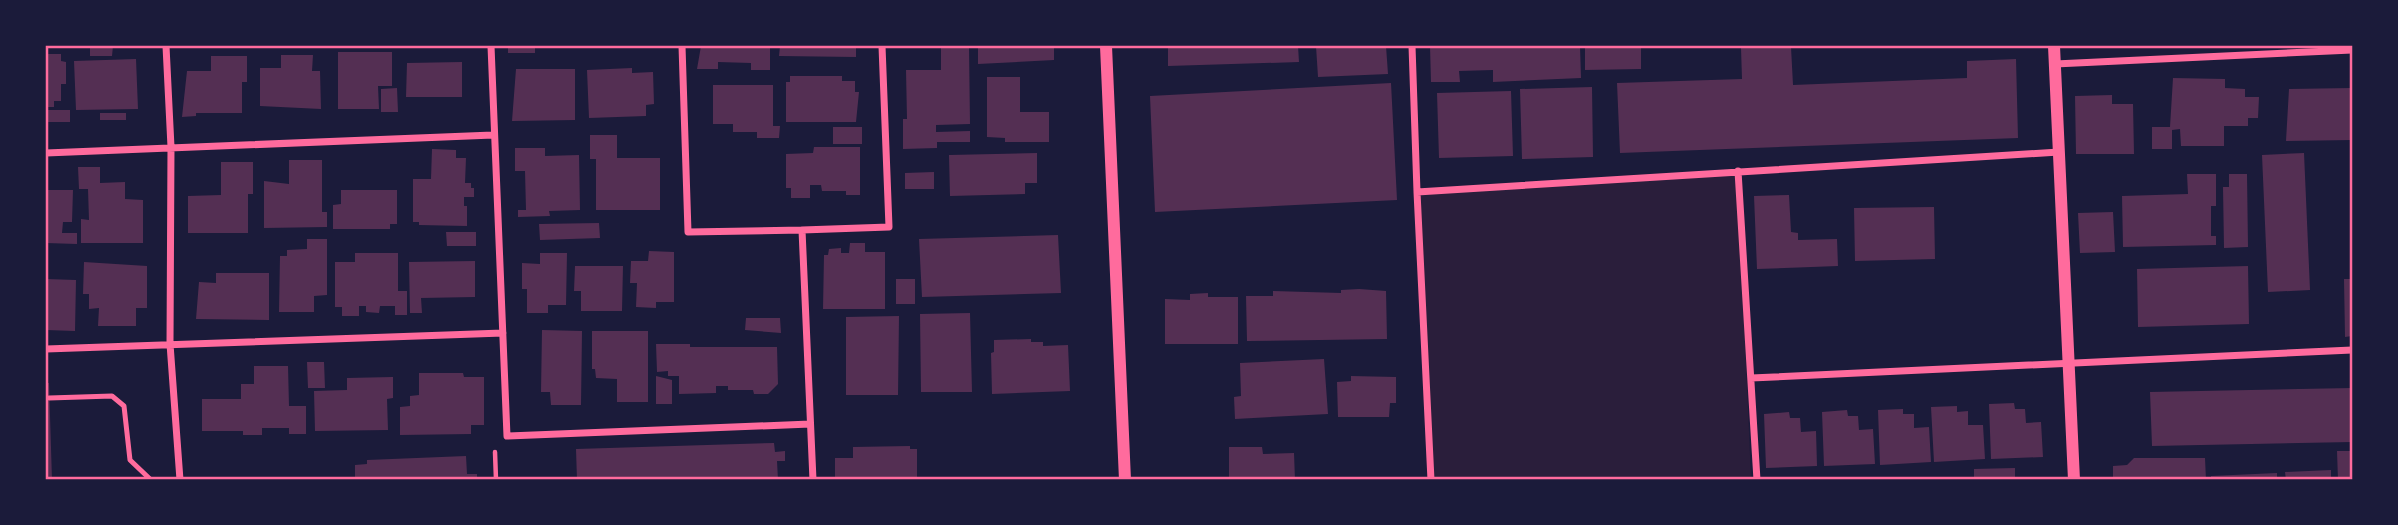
<svg xmlns="http://www.w3.org/2000/svg" width="2398" height="525" viewBox="0 0 2398 525" font-family="Barlow,sans-serif">
	<style>
		.green { fill: #2a1e3b }
		.building { fill: #542f53 }
		.lines { fill: none; stroke-linecap: round; stroke-linejoin: round }
		.path { stroke: #ff6b9d; stroke-width: 4.5 }
		.service { stroke: #ff6b9d; stroke-width: 5 }
		.minor { stroke: #ff6b9d; stroke-width: 7 }
		.tertiary { stroke: #ff6b9d; stroke-width: 12 }
		.neatline { fill: none; stroke: #ff6b9d; stroke-width: 2.5 }
	</style>
	<rect width="100%" height="100%" fill="#1b1b3a"/>
	<!-- green -->
	<path class="green" d="M 1738,171 L 1751,479 L 1434,479 L 1417,192 Z"/>
	<!-- building -->
	<path class="building" d="M 90,46 L 113,46 L 112,56 L 90,56 Z
		M 508,46 L 535,46 L 535,53 L 508,53 Z
		M 701,46 L 770,46 L 770,70 L 751,70 L 751,63 L 718,62 L 718,69 L 697,69 Z
		M 780,46 L 856,46 L 856,57 L 779,56 Z
		M 941,46 L 969,46 L 970,124 L 936,125 L 936,132 L 970,131 L 970,142 L 937,142 L 937,148 L 903,149 L 903,119 L 907,119 L 906,70 L 941,70 Z
		M 978,46 L 1054,46 L 1054,60 L 978,64 Z
		M 1168,46 L 1298,46 L 1299,62 L 1168,66 Z
		M 1316,46 L 1386,46 L 1388,74 L 1318,77 Z
		M 1430,46 L 1580,46 L 1581,78 L 1493,82 L 1493,70 L 1459,71 L 1460,82 L 1431,82 Z
		M 1585,46 L 1641,46 L 1641,69 L 1585,70 Z
		M 1791,47 L 1793,85 L 1967,78 L 1967,61 L 2016,59 L 2018,138 L 1620,153 L 1617,83 L 1742,79 L 1741,48 Z
		M 338,52 L 392,52 L 392,86 L 378,86 L 379,109 L 338,109 Z
		M 46,54 L 61,54 L 61,61 L 66,62 L 66,84 L 61,84 L 61,101 L 54,101 L 54,107 L 46,107 Z
		M 281,55 L 313,55 L 312,71 L 320,71 L 321,109 L 260,106 L 260,68 L 281,68 Z
		M 211,56 L 247,56 L 247,82 L 242,82 L 242,113 L 196,113 L 196,116 L 182,117 L 187,71 L 211,71 Z
		M 136,59 L 138,109 L 76,110 L 74,61 Z
		M 462,62 L 462,97 L 406,97 L 407,63 Z
		M 632,68 L 632,73 L 653,72 L 654,104 L 646,105 L 646,116 L 589,118 L 587,70 Z
		M 516,69 L 575,69 L 575,120 L 512,121 Z
		M 790,76 L 842,76 L 842,81 L 855,81 L 855,92 L 859,92 L 856,122 L 786,122 L 786,82 L 790,82 Z
		M 987,77 L 1020,77 L 1020,112 L 1049,112 L 1049,142 L 1005,142 L 1005,138 L 987,137 Z
		M 2173,78 L 2225,79 L 2225,88 L 2245,89 L 2245,97 L 2259,97 L 2258,118 L 2248,118 L 2248,126 L 2224,126 L 2224,146 L 2181,146 L 2180,129 L 2172,130 L 2172,149 L 2152,149 L 2152,127 L 2170,127 Z
		M 1391,83 L 1397,200 L 1155,212 L 1150,96 Z
		M 713,85 L 773,85 L 773,126 L 780,126 L 779,138 L 757,138 L 757,132 L 733,132 L 733,124 L 713,124 Z
		M 1592,87 L 1593,157 L 1522,159 L 1520,89 Z
		M 397,88 L 398,112 L 381,112 L 381,89 Z
		M 2352,88 L 2352,140 L 2286,141 L 2289,89 Z
		M 1511,91 L 1513,156 L 1439,158 L 1437,93 Z
		M 2112,95 L 2112,104 L 2133,104 L 2134,154 L 2076,154 L 2075,96 Z
		M 46,110 L 70,110 L 70,122 L 46,122 Z
		M 100,113 L 126,113 L 126,120 L 100,120 Z
		M 833,127 L 862,127 L 862,144 L 833,144 Z
		M 590,135 L 617,135 L 617,158 L 660,158 L 660,210 L 596,210 L 596,159 L 590,159 Z
		M 814,147 L 860,147 L 860,195 L 846,195 L 846,191 L 822,191 L 821,185 L 810,185 L 810,198 L 791,198 L 791,188 L 786,188 L 786,154 L 813,153 Z
		M 515,148 L 545,148 L 545,156 L 579,155 L 580,210 L 549,211 L 550,216 L 518,217 L 518,210 L 526,210 L 525,171 L 515,171 Z
		M 432,149 L 456,150 L 456,158 L 466,158 L 465,183 L 471,183 L 471,188 L 474,188 L 474,197 L 464,197 L 464,206 L 467,206 L 467,226 L 419,225 L 419,222 L 413,222 L 413,179 L 431,179 Z
		M 1037,153 L 1037,183 L 1025,183 L 1025,194 L 950,196 L 949,155 Z
		M 2304,153 L 2310,290 L 2268,292 L 2262,155 Z
		M 289,160 L 322,160 L 322,212 L 327,212 L 327,227 L 264,228 L 264,181 L 289,184 Z
		M 221,162 L 253,162 L 253,194 L 248,194 L 248,233 L 188,233 L 188,196 L 221,195 Z
		M 78,167 L 100,167 L 100,183 L 125,182 L 125,199 L 143,200 L 143,243 L 81,243 L 81,219 L 89,220 L 88,189 L 79,189 Z
		M 934,172 L 934,189 L 905,189 L 905,173 Z
		M 2187,174 L 2216,174 L 2216,206 L 2211,206 L 2211,236 L 2216,236 L 2216,245 L 2123,247 L 2122,196 L 2188,194 Z
		M 2229,174 L 2247,174 L 2248,247 L 2224,248 L 2223,187 L 2229,187 Z
		M 46,190 L 73,190 L 72,222 L 63,222 L 62,233 L 77,233 L 77,244 L 46,243 Z
		M 341,190 L 397,190 L 397,224 L 390,224 L 390,229 L 333,229 L 333,205 L 341,204 Z
		M 1789,195 L 1791,232 L 1798,233 L 1798,240 L 1837,239 L 1838,266 L 1757,269 L 1754,196 Z
		M 1934,207 L 1935,259 L 1855,261 L 1854,208 Z
		M 2113,212 L 2115,252 L 2080,253 L 2078,213 Z
		M 599,223 L 600,238 L 540,240 L 539,224 Z
		M 446,232 L 476,232 L 476,246 L 447,246 Z
		M 1058,235 L 1061,293 L 922,297 L 919,239 Z
		M 307,239 L 327,239 L 327,295 L 314,296 L 314,312 L 279,312 L 280,256 L 287,256 L 287,250 L 307,249 Z
		M 850,243 L 865,243 L 865,252 L 885,252 L 885,309 L 823,309 L 824,255 L 828,255 L 829,249 L 841,248 L 841,253 L 849,253 Z
		M 649,251 L 674,252 L 674,302 L 656,302 L 656,308 L 636,307 L 637,283 L 630,283 L 631,261 L 648,261 Z
		M 355,253 L 398,253 L 398,291 L 407,291 L 407,315 L 395,315 L 395,306 L 380,306 L 379,313 L 366,312 L 366,306 L 359,306 L 359,316 L 342,316 L 342,307 L 335,307 L 335,262 L 355,262 Z
		M 540,253 L 567,253 L 566,305 L 548,305 L 548,313 L 527,313 L 527,289 L 522,289 L 522,263 L 540,264 Z
		M 475,261 L 475,297 L 421,298 L 422,313 L 410,313 L 409,262 Z
		M 84,262 L 147,266 L 147,308 L 136,308 L 136,326 L 98,326 L 99,308 L 89,309 L 89,294 L 83,294 Z
		M 575,266 L 623,266 L 622,311 L 581,311 L 581,291 L 574,291 Z
		M 2248,266 L 2249,324 L 2138,327 L 2137,269 Z
		M 216,273 L 269,273 L 269,320 L 196,319 L 199,282 L 216,283 Z
		M 46,279 L 76,280 L 75,331 L 46,330 Z
		M 896,279 L 915,279 L 915,304 L 896,304 Z
		M 2344,279 L 2352,279 L 2352,336 L 2345,337 Z
		M 1359,289 L 1386,291 L 1387,339 L 1247,341 L 1246,296 L 1273,296 L 1273,291 L 1341,293 L 1341,290 Z
		M 1208,293 L 1208,297 L 1238,297 L 1238,344 L 1165,344 L 1165,299 L 1190,300 L 1190,294 Z
		M 970,313 L 972,392 L 921,392 L 920,314 Z
		M 899,316 L 898,395 L 846,395 L 846,317 Z
		M 746,318 L 780,318 L 781,333 L 745,330 Z
		M 542,330 L 582,331 L 581,405 L 551,405 L 550,392 L 541,392 Z
		M 592,331 L 648,331 L 648,402 L 617,402 L 617,379 L 596,378 L 595,369 L 592,369 Z
		M 1031,339 L 1031,342 L 1043,342 L 1043,346 L 1068,345 L 1070,391 L 992,394 L 991,353 L 994,352 L 994,340 Z
		M 656,344 L 690,344 L 690,347 L 777,347 L 778,384 L 768,394 L 754,394 L 753,390 L 728,390 L 728,386 L 716,386 L 716,393 L 679,394 L 679,376 L 668,376 L 668,371 L 657,372 Z
		M 1324,359 L 1328,414 L 1235,419 L 1234,397 L 1241,396 L 1240,363 Z
		M 307,362 L 324,362 L 325,388 L 308,388 Z
		M 254,366 L 288,366 L 289,406 L 306,406 L 306,434 L 289,434 L 289,428 L 262,428 L 262,435 L 243,435 L 243,431 L 202,431 L 202,399 L 241,399 L 241,384 L 254,384 Z
		M 419,373 L 463,373 L 464,377 L 484,377 L 484,425 L 471,425 L 471,434 L 400,435 L 400,407 L 410,406 L 410,396 L 419,395 Z
		M 656,376 L 672,380 L 672,404 L 656,404 Z
		M 1351,376 L 1396,377 L 1396,403 L 1390,403 L 1389,417 L 1338,417 L 1337,382 L 1351,381 Z
		M 393,377 L 393,398 L 387,399 L 388,430 L 315,431 L 314,391 L 347,390 L 347,378 Z
		M 46,383 L 49,383 L 52,480 L 46,480 Z
		M 2352,388 L 2352,442 L 2152,446 L 2150,392 Z
		M 2014,403 L 2015,409 L 2025,409 L 2026,423 L 2041,422 L 2043,457 L 1991,459 L 1989,404 Z
		M 1957,406 L 1957,412 L 1968,411 L 1968,425 L 1983,425 L 1985,459 L 1934,462 L 1931,407 Z
		M 1903,409 L 1903,414 L 1914,414 L 1914,428 L 1929,427 L 1931,462 L 1880,465 L 1878,410 Z
		M 1847,410 L 1848,416 L 1858,416 L 1859,430 L 1873,429 L 1875,464 L 1824,466 L 1822,412 Z
		M 1789,412 L 1790,418 L 1800,418 L 1801,432 L 1816,431 L 1817,466 L 1766,468 L 1764,414 Z
		M 774,443 L 775,452 L 785,451 L 785,461 L 777,461 L 778,480 L 577,480 L 576,449 Z
		M 910,446 L 910,449 L 917,449 L 917,480 L 835,480 L 835,458 L 853,458 L 853,447 Z
		M 1229,447 L 1262,447 L 1263,454 L 1294,453 L 1295,480 L 1229,480 Z
		M 2337,451 L 2352,451 L 2352,480 L 2338,480 Z
		M 466,456 L 467,474 L 477,474 L 477,480 L 355,480 L 355,465 L 367,464 L 367,460 Z
		M 2134,458 L 2205,458 L 2206,480 L 2113,480 L 2113,466 L 2127,465 Z
		M 2015,468 L 2015,480 L 1974,480 L 1974,469 Z
		M 2331,470 L 2331,480 L 2286,480 L 2285,472 Z
		M 2277,473 L 2277,480 L 2211,480 L 2211,476 Z"/>
	<g class="lines">
		<!-- path -->
		<path class="path" d="M 495,452 L 496,480"/>
		<!-- service -->
		<path class="service" d="M 49,398 L 112,396 L 124,406 L 130,460 L 151,480"/>
		<!-- minor -->
		<path class="minor" d="M 166,46 L 171,147 L 170,344 L 180,480
			M 491,46 L 507,436 L 810,424
			M 682,46 L 688,232 L 802,230
			M 1412,46 L 1417,192
			M 2055,64 L 2352,50
			M 46,153 L 493,135
			M 1738,171 L 1757,480
			M 46,349 L 503,333
			M 1751,378 L 2352,350
			M 813,480 L 802,230 L 889,227 L 882,46
			M 1431,480 L 1417,192 L 2059,152"/>
		<!-- tertiary -->
		<path class="tertiary" d="M 1106,46 L 1125,480
			M 2054,46 L 2074,480"/>
	</g>
	<!-- border -->
	<rect width="2398" height="525" fill="none" stroke="#1b1b3a" stroke-width="94"/>
	<rect x="47" y="47" width="2304" height="431" class="neatline"/>
</svg>
